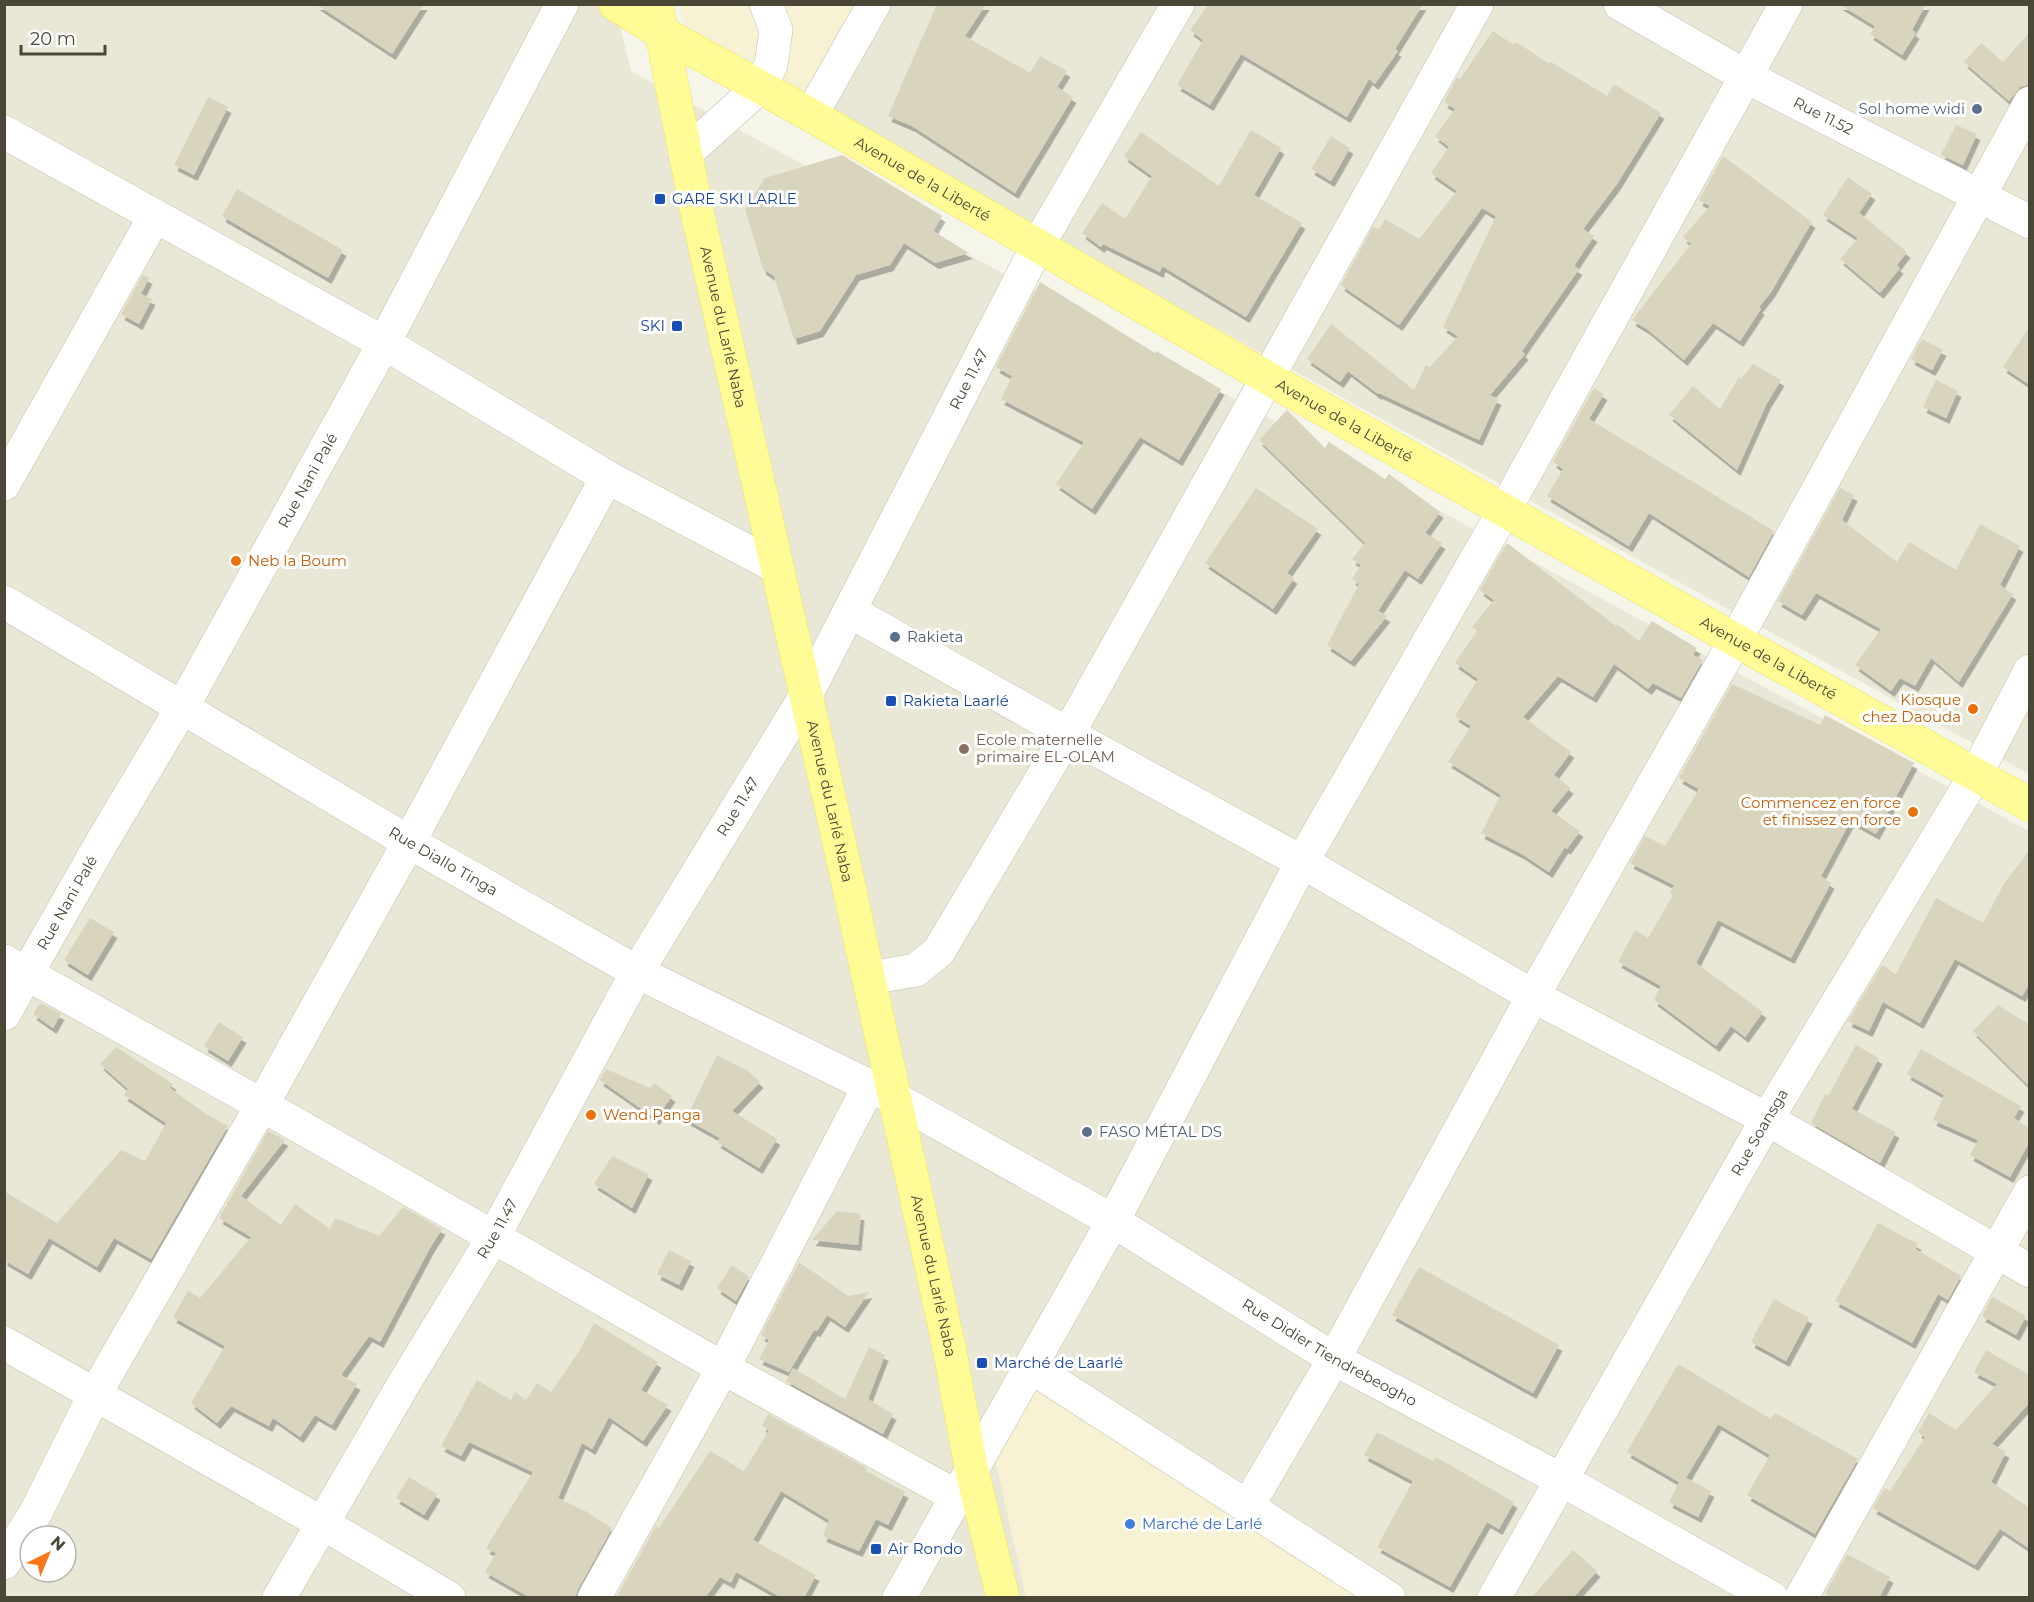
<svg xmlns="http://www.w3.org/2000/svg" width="2034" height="1602" viewBox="0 0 2034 1602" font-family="Montserrat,sans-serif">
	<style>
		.residential { fill: #e9e8d7; fill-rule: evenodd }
		.commercial { fill: #f8f2d4 }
		.building { fill: #d8d4be; filter: url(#shadow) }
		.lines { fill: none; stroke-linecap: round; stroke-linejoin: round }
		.minor-casing { stroke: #c1bfab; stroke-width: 34 }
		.major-casing { stroke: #eae363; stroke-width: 34 }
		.minor { stroke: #fff; stroke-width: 33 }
		.major { stroke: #fffc98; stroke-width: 33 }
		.service-dot { fill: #5c6f8a; stroke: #fff; stroke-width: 2 }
		.transit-dot { fill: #1a4fb4; stroke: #fff; stroke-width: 2 }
		.food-dot { fill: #e8710a; stroke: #fff; stroke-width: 2 }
		.education-dot { fill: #8d6e63; stroke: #fff; stroke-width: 2 }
		.shop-dot { fill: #3f7fe0; stroke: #fff; stroke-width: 2 }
		.labels { text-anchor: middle; stroke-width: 6; stroke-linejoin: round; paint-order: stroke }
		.service-label { font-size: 15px; fill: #4e5e75; stroke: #fff; text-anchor: start }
		.street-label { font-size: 15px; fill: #4a4737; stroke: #fff }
		.transit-label { font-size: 15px; fill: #164399; stroke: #fff; text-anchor: start }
		.food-label { font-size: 15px; fill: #c56008; stroke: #fff; text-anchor: start }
		.education-label { font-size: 15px; fill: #785e54; stroke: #fff; text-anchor: start }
		.shop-label { font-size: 15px; fill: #366cbe; stroke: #fff; text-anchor: start }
	</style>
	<defs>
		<filter id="shadow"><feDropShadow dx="3.5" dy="6" stdDeviation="0" flood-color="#0004"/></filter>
	</defs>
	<rect width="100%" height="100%" fill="#f5f5e9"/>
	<!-- residential -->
	<path class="residential" d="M 5,5 L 615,5 L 631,71 L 2029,831 L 2029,1597 L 5,1598 ZM 30,1536 L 66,1536 L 66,1572 L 30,1572 Z
		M 680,5 L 2029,5 L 2029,774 L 687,38 Z"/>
	<!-- commercial -->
	<path class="commercial" d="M 680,5 L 870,5 L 811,106 L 683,26 Z
		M 1042,1383 L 1359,1597 L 1026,1597 L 993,1450 Z"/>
	<!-- building -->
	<path class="building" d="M 316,4 L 424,4 L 392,54 Z
		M 937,4 L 986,4 L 965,36 L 1030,73 L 1040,56 L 1067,71 L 1057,87 L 1073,97 L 1015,193 L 912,126 L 888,116 Z
		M 1209,4 L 1423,4 L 1395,49 L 1398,51 L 1375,84 L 1369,79 L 1347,117 L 1241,54 L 1210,105 L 1177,85 L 1203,40 L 1190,30 Z
		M 1839,4 L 1926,4 L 1912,30 L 1916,33 L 1902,55 L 1870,34 L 1875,26 Z
		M 1493,31 L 1514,45 L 1516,42 L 1550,64 L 1551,62 L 1607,96 L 1614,84 L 1661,113 L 1617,184 L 1583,229 L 1594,236 L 1574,266 L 1579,269 L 1522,351 L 1525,354 L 1490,395 L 1498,399 L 1479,440 L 1379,393 L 1378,394 L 1348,371 L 1340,382 L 1307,359 L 1331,324 L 1414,390 L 1426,365 L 1430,367 L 1458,336 L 1443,327 L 1496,216 L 1482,208 L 1399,325 L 1341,285 L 1373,227 L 1379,229 L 1385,219 L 1419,239 L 1457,191 L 1431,173 L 1449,147 L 1435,136 L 1455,109 L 1444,102 L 1457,77 L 1460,79 Z
		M 2030,32 L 2030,84 L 2020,87 L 2009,101 L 1964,62 L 1981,43 L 2003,62 Z
		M 208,97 L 228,107 L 194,175 L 174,165 Z
		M 1956,125 L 1977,134 L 1963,165 L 1941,155 Z
		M 1251,130 L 1281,148 L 1254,195 L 1302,223 L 1246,317 L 1162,266 L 1160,272 L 1103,244 L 1101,247 L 1082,233 L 1102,203 L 1125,219 L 1152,176 L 1124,156 L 1141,132 L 1219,186 Z
		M 1331,136 L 1350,148 L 1331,181 L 1311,169 Z
		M 842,155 L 942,216 L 933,231 L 969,253 L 935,263 L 904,243 L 890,265 L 856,275 L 820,331 L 794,339 L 774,276 L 763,269 L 745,209 L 765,178 Z
		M 1723,156 L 1812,222 L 1771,292 L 1759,307 L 1761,309 L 1740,341 L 1713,323 L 1684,360 L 1647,329 L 1632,320 L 1691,244 L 1683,237 L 1710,206 L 1699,200 Z
		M 1848,177 L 1872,194 L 1859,213 L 1907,252 L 1897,265 L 1890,259 L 1900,268 L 1880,293 L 1840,259 L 1858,238 L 1823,215 Z
		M 237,189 L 343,250 L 328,278 L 222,216 Z
		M 143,275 L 149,278 L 141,294 L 152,299 L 139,324 L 121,314 Z
		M 1040,282 L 1155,353 L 1156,351 L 1221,389 L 1179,460 L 1140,437 L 1092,509 L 1056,484 L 1084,442 L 1001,399 L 1012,376 L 996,367 Z
		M 2030,326 L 2030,385 L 2003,367 Z
		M 1922,339 L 1943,350 L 1932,370 L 1911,359 Z
		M 1753,364 L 1781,380 L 1767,403 L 1737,470 L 1669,415 L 1693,386 L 1720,409 L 1739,377 L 1741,379 Z
		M 1936,380 L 1958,391 L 1946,418 L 1923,407 Z
		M 1594,388 L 1604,394 L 1589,419 L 1774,531 L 1749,577 L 1649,513 L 1629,546 L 1547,496 L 1563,469 L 1553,462 Z
		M 1287,410 L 1325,448 L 1329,442 L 1385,479 L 1389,474 L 1440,512 L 1425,533 L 1442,543 L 1418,579 L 1405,570 L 1378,611 L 1387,616 L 1351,661 L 1327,645 L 1359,584 L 1352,579 L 1361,565 L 1352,559 L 1365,543 L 1259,440 Z
		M 1256,488 L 1318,529 L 1287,573 L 1294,578 L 1273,609 L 1205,563 Z
		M 1840,488 L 1854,495 L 1842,520 L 1897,562 L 1909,542 L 1956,570 L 1980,524 L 2020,546 L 2000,585 L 2013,594 L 1959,682 L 1931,658 L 1915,686 L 1900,678 L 1891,691 L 1855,665 L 1881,629 L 1816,593 L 1802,615 L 1778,601 Z
		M 1507,543 L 1616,626 L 1617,624 L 1639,641 L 1652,621 L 1697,648 L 1693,655 L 1703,660 L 1681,698 L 1653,683 L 1648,689 L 1614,664 L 1593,697 L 1558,676 L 1523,717 L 1571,752 L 1554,775 L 1570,788 L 1551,811 L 1580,831 L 1567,849 L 1565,847 L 1549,872 L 1522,854 L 1481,833 L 1501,795 L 1448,762 L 1471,726 L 1455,716 L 1478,679 L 1455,663 L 1477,631 L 1472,627 L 1494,600 L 1480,590 Z
		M 1732,684 L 1820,725 L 1825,715 L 1914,763 L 1876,834 L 1851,820 L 1821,876 L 1831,883 L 1791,958 L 1718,920 L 1696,963 L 1763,1012 L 1745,1037 L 1731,1026 L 1716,1046 L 1654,1000 L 1661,986 L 1618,962 L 1635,930 L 1648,938 L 1673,895 L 1670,893 L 1674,885 L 1630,863 L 1645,836 L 1665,846 L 1699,789 L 1679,778 Z
		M 2030,849 L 2030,983 L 2022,996 L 1955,959 L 1920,1023 L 1883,1002 L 1869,1031 L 1848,1021 L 1882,965 L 1896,974 L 1936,898 L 1983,923 L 2004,884 Z
		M 90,918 L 114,932 L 88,975 L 64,960 Z
		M 40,1003 L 61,1014 L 53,1028 L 33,1014 Z
		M 1998,1005 L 2030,1025 L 2030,1087 L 1973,1031 Z
		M 219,1022 L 243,1037 L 228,1061 L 204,1046 Z
		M 1856,1045 L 1879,1058 L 1852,1109 L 1896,1132 L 1880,1163 L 1811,1123 L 1825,1094 L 1828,1096 Z
		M 116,1047 L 173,1084 L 170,1088 L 206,1114 L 228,1126 L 151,1259 L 114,1238 L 97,1267 L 49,1238 L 28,1274 L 4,1260 L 4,1191 L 57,1223 L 121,1150 L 145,1161 L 166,1123 L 124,1095 L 128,1089 L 100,1064 Z
		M 1921,1049 L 2021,1106 L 2014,1118 L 2030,1129 L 2030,1141 L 2010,1177 L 1970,1155 L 1978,1140 L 1933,1120 L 1944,1095 L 1907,1074 Z
		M 717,1055 L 748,1071 L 760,1082 L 732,1111 L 777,1139 L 759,1168 L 717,1142 L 720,1138 L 686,1119 Z
		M 606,1069 L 650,1088 L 654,1083 L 672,1096 L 656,1119 L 600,1080 Z
		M 268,1131 L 285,1140 L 241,1196 L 281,1225 L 295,1204 L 330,1229 L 335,1218 L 379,1236 L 403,1207 L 442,1229 L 430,1248 L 380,1342 L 369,1336 L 341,1375 L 357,1384 L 332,1425 L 315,1415 L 300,1437 L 273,1418 L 269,1426 L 231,1406 L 217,1423 L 191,1403 L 225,1346 L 173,1317 L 188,1291 L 200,1298 L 251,1237 L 219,1218 Z
		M 612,1156 L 649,1174 L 632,1208 L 594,1184 Z
		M 837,1211 L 861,1214 L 858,1245 L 812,1240 Z
		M 1878,1223 L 1918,1244 L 1915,1249 L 1961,1276 L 1948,1300 L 1938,1294 L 1912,1343 L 1835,1301 Z
		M 669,1250 L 691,1261 L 679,1285 L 657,1274 Z
		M 799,1262 L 848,1296 L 869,1292 L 845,1327 L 827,1315 L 817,1331 L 814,1330 L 789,1372 L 759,1359 L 769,1340 L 761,1335 Z
		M 732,1265 L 749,1277 L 736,1301 L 717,1288 Z
		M 1419,1267 L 1559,1345 L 1533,1393 L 1392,1315 Z
		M 1992,1297 L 2026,1316 L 2016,1335 L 1982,1316 Z
		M 1774,1299 L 1809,1318 L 1786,1361 L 1751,1342 Z
		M 594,1323 L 658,1362 L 641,1390 L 668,1405 L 643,1441 L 609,1417 L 592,1449 L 582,1443 L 558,1498 L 589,1513 L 589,1514 L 612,1528 L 578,1589 L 575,1598 L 531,1598 L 485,1572 L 496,1553 L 486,1548 L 533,1472 L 469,1442 L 461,1456 L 441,1446 L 477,1380 L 511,1400 L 515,1392 L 526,1400 L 537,1383 L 551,1392 L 580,1350 Z
		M 869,1347 L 885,1355 L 868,1399 L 893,1414 L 883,1434 L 786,1381 L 793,1368 L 845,1399 Z
		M 1986,1350 L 2030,1375 L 2030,1402 L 1992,1444 L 2006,1452 L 1991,1482 L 2030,1508 L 2030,1549 L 2000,1529 L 1975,1565 L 1873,1508 L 1885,1488 L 1890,1491 L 1925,1437 L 1918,1432 L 1929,1413 L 1956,1430 L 1997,1384 L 1974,1372 Z
		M 1678,1364 L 1771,1419 L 1775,1413 L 1858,1459 L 1815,1534 L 1747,1495 L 1770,1455 L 1718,1424 L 1686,1478 L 1711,1491 L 1698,1517 L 1669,1502 L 1679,1482 L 1627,1452 Z
		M 768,1414 L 867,1468 L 866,1471 L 905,1492 L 888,1525 L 876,1519 L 859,1551 L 823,1536 L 829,1520 L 781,1491 L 753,1540 L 816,1575 L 804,1598 L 782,1598 L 736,1572 L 731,1583 L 720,1577 L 705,1598 L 616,1598 L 656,1526 L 659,1528 L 710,1451 L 744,1471 L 769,1430 L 762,1426 Z
		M 1377,1432 L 1433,1461 L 1436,1457 L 1514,1502 L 1499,1529 L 1487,1522 L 1450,1587 L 1377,1547 L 1413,1481 L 1364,1455 Z
		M 409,1477 L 437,1494 L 424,1515 L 396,1498 Z
		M 1573,1550 L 1597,1571 L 1573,1598 L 1531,1598 Z
		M 1847,1554 L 1890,1577 L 1879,1598 L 1833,1598 L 1825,1594 Z"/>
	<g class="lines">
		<!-- minor casing -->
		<g class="minor-casing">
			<g id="minor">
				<path id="s1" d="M 1620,4 L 1747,77 L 2030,222"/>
				<path d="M 811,115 L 874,4"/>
				<path d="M 4,132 L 384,343 L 607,477 L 777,567"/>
				<path d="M 685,154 L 760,87 L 771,65 L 776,30 L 766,4"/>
				<path d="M 4,484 L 155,216"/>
				<path id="s2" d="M 4,602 L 409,842 L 637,972 L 894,1098 L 1113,1221 L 1334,1359 L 1562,1480 L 1772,1598"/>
				<path d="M 851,612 L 1068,734 L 1302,862 L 1533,996 L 1767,1119 L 2030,1271"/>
				<path d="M 4,961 L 262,1105 L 723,1368 L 956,1496"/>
				<path d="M 869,978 L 916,970 L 939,951 L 1068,734 L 1477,4"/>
				<path id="s3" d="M 4,1014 L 99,847 L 183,706 L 384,343 L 562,4"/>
				<path d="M 4,1343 L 322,1523 L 449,1598"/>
				<path d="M 1031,1367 L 1389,1598"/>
				<path d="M 1247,1507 L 1334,1359 L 1533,996 L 1735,641 L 2030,103"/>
				<path d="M 4,1563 L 36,1512 L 95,1394 L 262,1105 L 409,842 L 607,477"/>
				<path id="s4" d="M 279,1598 L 403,1385 L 494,1236 L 637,972 L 805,697 L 1038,245 L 1178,4"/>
				<path d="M 594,1598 L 723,1368 L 869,1086"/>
				<path d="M 899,1598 L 1113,1221 L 1302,862 L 1504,511 L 1786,4"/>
				<path id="s5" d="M 1494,1598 L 1767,1119 L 1976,774 L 2030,671"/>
				<path d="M 1801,1598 L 2030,1192"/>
			</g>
		</g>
		<!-- major casing -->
		<g class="major-casing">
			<g id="major">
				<path id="s6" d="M 615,4 L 662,33 L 811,115 L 1266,377 L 2030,805"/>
				<path id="s7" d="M 656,4 L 697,212 L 836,828 L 949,1347 L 971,1467 L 1003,1598"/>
			</g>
		</g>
		<!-- minor -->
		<use href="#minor" class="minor"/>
		<!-- major -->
		<use href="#major" class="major"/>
	</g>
	<!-- markers -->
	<g class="service-dot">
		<circle cx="1977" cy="109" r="6"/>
		<circle cx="895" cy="637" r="6"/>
		<circle cx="1087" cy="1132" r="6"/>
	</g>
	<g class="transit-dot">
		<rect x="654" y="193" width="12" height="12" rx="3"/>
		<rect x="671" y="320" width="12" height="12" rx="3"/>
		<rect x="885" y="695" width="12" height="12" rx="3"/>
		<rect x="976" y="1357" width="12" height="12" rx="3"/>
		<rect x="870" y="1543" width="12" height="12" rx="3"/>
	</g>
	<g class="food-dot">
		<circle cx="236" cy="561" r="6"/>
		<circle cx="1973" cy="709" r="6"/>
		<circle cx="1913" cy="812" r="6"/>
		<circle cx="591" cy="1115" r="6"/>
	</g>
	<circle class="education-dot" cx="964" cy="749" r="6"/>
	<circle class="shop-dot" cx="1130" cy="1524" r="6"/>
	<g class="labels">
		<!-- service labels -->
		<g class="service-label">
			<text x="1965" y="114" text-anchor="end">Sol home widi</text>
			<text x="907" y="642">Rakieta</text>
			<text x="1099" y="1137">FASO MÉTAL DS</text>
		</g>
		<!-- street labels -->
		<g class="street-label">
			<text dy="5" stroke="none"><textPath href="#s1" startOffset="232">Rue 11.52</textPath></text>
			<text dy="5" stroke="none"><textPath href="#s6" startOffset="354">Avenue de la Liberté</textPath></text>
			<text dy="5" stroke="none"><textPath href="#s7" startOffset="330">Avenue du Larlé Naba</textPath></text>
			<text dy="5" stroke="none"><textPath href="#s4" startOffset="1401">Rue 11.47</textPath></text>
			<text dy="5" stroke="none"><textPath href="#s6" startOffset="840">Avenue de la Liberté</textPath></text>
			<text dy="5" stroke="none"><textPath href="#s3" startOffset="614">Rue Nani Palé</textPath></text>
			<text dy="5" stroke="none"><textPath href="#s6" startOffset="1326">Avenue de la Liberté</textPath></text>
			<text dy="5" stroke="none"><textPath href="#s7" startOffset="816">Avenue du Larlé Naba</textPath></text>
			<text dy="5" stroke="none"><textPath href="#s4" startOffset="915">Rue 11.47</textPath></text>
			<text dy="5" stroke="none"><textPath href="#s2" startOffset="510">Rue Diallo Tinga</textPath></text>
			<text dy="5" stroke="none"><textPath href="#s3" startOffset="128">Rue Nani Palé</textPath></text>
			<text dy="5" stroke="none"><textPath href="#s5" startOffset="536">Rue Soansga</textPath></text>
			<text dy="5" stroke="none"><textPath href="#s4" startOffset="429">Rue 11.47</textPath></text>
			<text dy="5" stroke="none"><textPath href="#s7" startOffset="1302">Avenue du Larlé Naba</textPath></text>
			<text dy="5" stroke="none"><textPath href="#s2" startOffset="1524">Rue Didier Tiendrebeogho</textPath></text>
		</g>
		<!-- transit labels -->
		<g class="transit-label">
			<text x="672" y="204">GARE SKI LARLE</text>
			<text x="665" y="331" text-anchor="end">SKI</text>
			<text x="903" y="706">Rakieta Laarlé</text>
			<text x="994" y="1368">Marché de Laarlé</text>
			<text x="888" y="1554">Air Rondo</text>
		</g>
		<!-- food labels -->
		<g class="food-label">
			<text x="248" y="566">Neb la Boum</text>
			<text x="1961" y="705" text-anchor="end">Kiosque<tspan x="1961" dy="17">chez Daouda</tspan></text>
			<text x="1901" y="808" text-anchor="end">Commencez en force<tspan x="1901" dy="17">et finissez en force</tspan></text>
			<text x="603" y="1120">Wend Panga</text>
		</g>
		<!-- education labels -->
		<g class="education-label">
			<text x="976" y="745">Ecole maternelle<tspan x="976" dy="17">primaire EL-OLAM</tspan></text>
		</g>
		<!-- shop labels -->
		<g class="shop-label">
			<text x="1142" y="1529">Marché de Larlé</text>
		</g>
	</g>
	<!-- border -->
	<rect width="2034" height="1602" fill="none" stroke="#4a4737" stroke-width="12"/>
	<!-- north arrow -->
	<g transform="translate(48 1554) rotate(43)"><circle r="28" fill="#ffffff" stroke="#b7b5af" stroke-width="1.5"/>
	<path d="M0-4.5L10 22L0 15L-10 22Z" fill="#ff7416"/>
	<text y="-9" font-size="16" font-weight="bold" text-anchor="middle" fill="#4a4737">N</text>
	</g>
	<!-- scale -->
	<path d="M21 45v9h84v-9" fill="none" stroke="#4a4737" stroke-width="3"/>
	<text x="30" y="45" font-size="18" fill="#4a4737" stroke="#ffffff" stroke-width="4.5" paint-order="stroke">20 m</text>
</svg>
